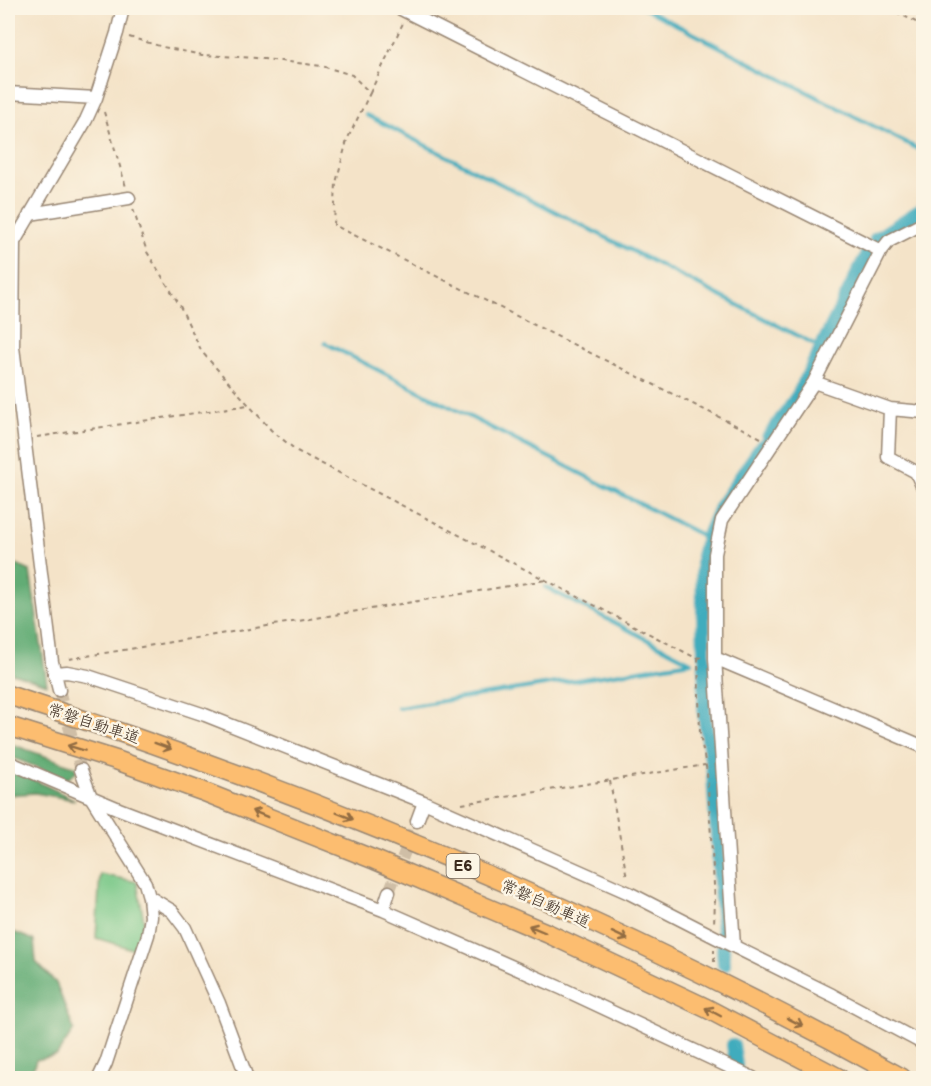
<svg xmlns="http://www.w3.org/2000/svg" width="931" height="1086" viewBox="0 0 931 1086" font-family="'Balsamiq Sans','Klee One',sans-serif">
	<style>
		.green { fill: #79c888; stroke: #5a7953; stroke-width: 1.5 }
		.forest { fill: #62ac74; stroke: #4e6b49; stroke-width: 1.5 }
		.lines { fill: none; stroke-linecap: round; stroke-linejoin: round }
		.stream { stroke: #3facbd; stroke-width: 4 }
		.canal { stroke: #3facbd; stroke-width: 14 }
		.minor-tunnel { stroke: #cfbea6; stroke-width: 12; stroke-dasharray: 12 6; stroke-linecap: butt }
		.minor-casing { stroke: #988673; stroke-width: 15 }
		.highway-casing { stroke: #988673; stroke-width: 21 }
		.path { stroke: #988673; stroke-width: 2; stroke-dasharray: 4.5 4.5; stroke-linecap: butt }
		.minor { stroke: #fff; stroke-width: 12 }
		.highway { stroke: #fcbd6f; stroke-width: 18 }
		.oneway { stroke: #926c42 }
		.labels { text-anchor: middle; stroke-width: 5; stroke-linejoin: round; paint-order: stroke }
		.shield { fill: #fcf5e5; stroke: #75675a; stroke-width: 1.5 }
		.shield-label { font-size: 15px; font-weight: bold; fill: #3b2a1e }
		.street-label { font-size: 16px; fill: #3b2a1e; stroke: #fcf5e5 }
	</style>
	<rect width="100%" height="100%" fill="#fcf5e5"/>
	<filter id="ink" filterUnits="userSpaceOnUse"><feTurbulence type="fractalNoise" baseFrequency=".0167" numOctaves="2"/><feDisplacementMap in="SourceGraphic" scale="12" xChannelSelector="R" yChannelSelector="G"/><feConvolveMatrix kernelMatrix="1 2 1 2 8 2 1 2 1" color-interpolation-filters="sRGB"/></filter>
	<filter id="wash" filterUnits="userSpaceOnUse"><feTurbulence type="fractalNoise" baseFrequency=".008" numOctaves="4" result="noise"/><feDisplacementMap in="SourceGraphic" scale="24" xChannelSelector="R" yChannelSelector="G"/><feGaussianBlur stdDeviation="1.35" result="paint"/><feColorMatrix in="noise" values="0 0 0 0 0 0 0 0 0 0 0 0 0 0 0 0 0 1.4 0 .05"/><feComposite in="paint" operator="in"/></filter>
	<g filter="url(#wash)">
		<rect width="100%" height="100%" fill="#f4e3c8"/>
		<!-- green -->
		<path class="green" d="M 100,874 L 137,882 L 144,921 L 136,955 L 132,949 L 96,938 Z"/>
		<!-- forest -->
		<path class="forest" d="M 8,559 L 9,561 L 30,571 L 47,684 L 8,672 Z
			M 8,743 L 76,767 L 76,772 L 67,779 L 8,756 Z
			M 8,767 L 14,770 L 75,800 L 35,793 L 8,795 Z
			M 8,930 L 34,940 L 36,962 L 56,983 L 74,1030 L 57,1055 L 36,1060 L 30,1078 L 8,1078 Z"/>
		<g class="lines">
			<!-- stream -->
			<path class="stream" d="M 644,8 L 924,152
				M 366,115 L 822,348
				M 325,343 L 707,538
				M 545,587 L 691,662
				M 398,708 L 691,662"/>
			<!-- canal -->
			<path class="canal" d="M 876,239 L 924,208
				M 768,438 L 798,395 L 867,254
				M 704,654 L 702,556 L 707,538 L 720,507 L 762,446
				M 705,661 L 704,713 L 713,774 L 723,932
				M 723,948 L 724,964
				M 733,1045 L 736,1065"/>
		</g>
	</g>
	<g filter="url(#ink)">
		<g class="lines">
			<!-- minor-tunnel -->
			<path class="minor-tunnel" d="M 59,690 L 81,770
				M 389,892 L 417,821"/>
			<!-- minor casing -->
			<g class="minor-casing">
				<path id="minor" d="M 399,8 L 881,251
					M 8,93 L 96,98
					M 30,214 L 129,198
					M 814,382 L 890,409 L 924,412
					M 890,409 L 888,457 L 916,472 L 924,490
					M 715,658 L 924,747
					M 54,673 L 67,672 L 88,676 L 205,715 L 424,802 L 629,893 L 715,937 L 832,995 L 924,1044
					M 59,690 L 52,662 L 13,347 L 14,242 L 86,120 L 96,98 L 117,33 L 123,8
					M 8,762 L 119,809 L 383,910 L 563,989 L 753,1078
					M 81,770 L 91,797 L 145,883 L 149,897 L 151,917 L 148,935 L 106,1063 L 99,1078
					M 417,821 L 424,802
					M 149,897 L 172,911 L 185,928 L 219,1003 L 247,1078
					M 383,910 L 389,892
					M 734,946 L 715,658 L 715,554 L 722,520 L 814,382 L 881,251 L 889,241 L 924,223"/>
			</g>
			<!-- highway casing -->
			<g class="highway-casing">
				<path id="highway" d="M 8,695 C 316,794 618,921 902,1078
					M 8,726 L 116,760 L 202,791 L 375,860 L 549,934 L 706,1008 L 839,1078"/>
			</g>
			<!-- path -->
			<path class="path" d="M 888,8 L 924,26
				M 129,37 L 163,47 L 202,55 L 256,58 L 322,66 L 352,75 L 370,93 L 347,140 L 336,183 L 334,225 L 763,439
				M 370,93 L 403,23
				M 104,112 L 126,187
				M 133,209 L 147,252 L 179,304 L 202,352 L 271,430 L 297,451 L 694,657 L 703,658
				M 37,437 L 248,405
				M 698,657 L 700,734 L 707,772 L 715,901 L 714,924
				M 69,659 L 545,580
				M 610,781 L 627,878
				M 462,804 L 705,765
				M 714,962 L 714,950"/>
			<!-- minor -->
			<use href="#minor" class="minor"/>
			<!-- highway -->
			<use href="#highway" class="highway"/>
		</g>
		<!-- one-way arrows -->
		<defs><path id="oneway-shaft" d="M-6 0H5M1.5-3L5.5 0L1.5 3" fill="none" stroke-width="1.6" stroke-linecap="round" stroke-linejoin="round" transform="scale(1.5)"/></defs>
		<g class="oneway">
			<use href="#oneway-shaft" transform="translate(163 746) rotate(20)"/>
			<use href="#oneway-shaft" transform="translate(76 748) rotate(-163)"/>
			<use href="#oneway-shaft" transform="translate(260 814) rotate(-158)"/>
			<use href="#oneway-shaft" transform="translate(345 816) rotate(22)"/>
			<use href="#oneway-shaft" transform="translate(537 929) rotate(-157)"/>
			<use href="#oneway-shaft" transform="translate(620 936) rotate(25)"/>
			<use href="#oneway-shaft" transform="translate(713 1012) rotate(-152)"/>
			<use href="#oneway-shaft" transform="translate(795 1022) rotate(27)"/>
		</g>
	</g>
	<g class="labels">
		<!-- shield labels -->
		<rect class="shield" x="446.5" y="854" width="33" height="24" rx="4.5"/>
		<g class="shield-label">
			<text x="463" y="871">E6</text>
		</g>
		<!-- street labels -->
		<g class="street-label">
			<text transform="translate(94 723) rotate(18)" y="6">常磐自動車道</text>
			<text transform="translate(546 903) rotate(24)" y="6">常磐自動車道</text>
		</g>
	</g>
	<!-- margin -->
	<rect width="931" height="1086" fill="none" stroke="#fcf5e5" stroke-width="30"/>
</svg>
